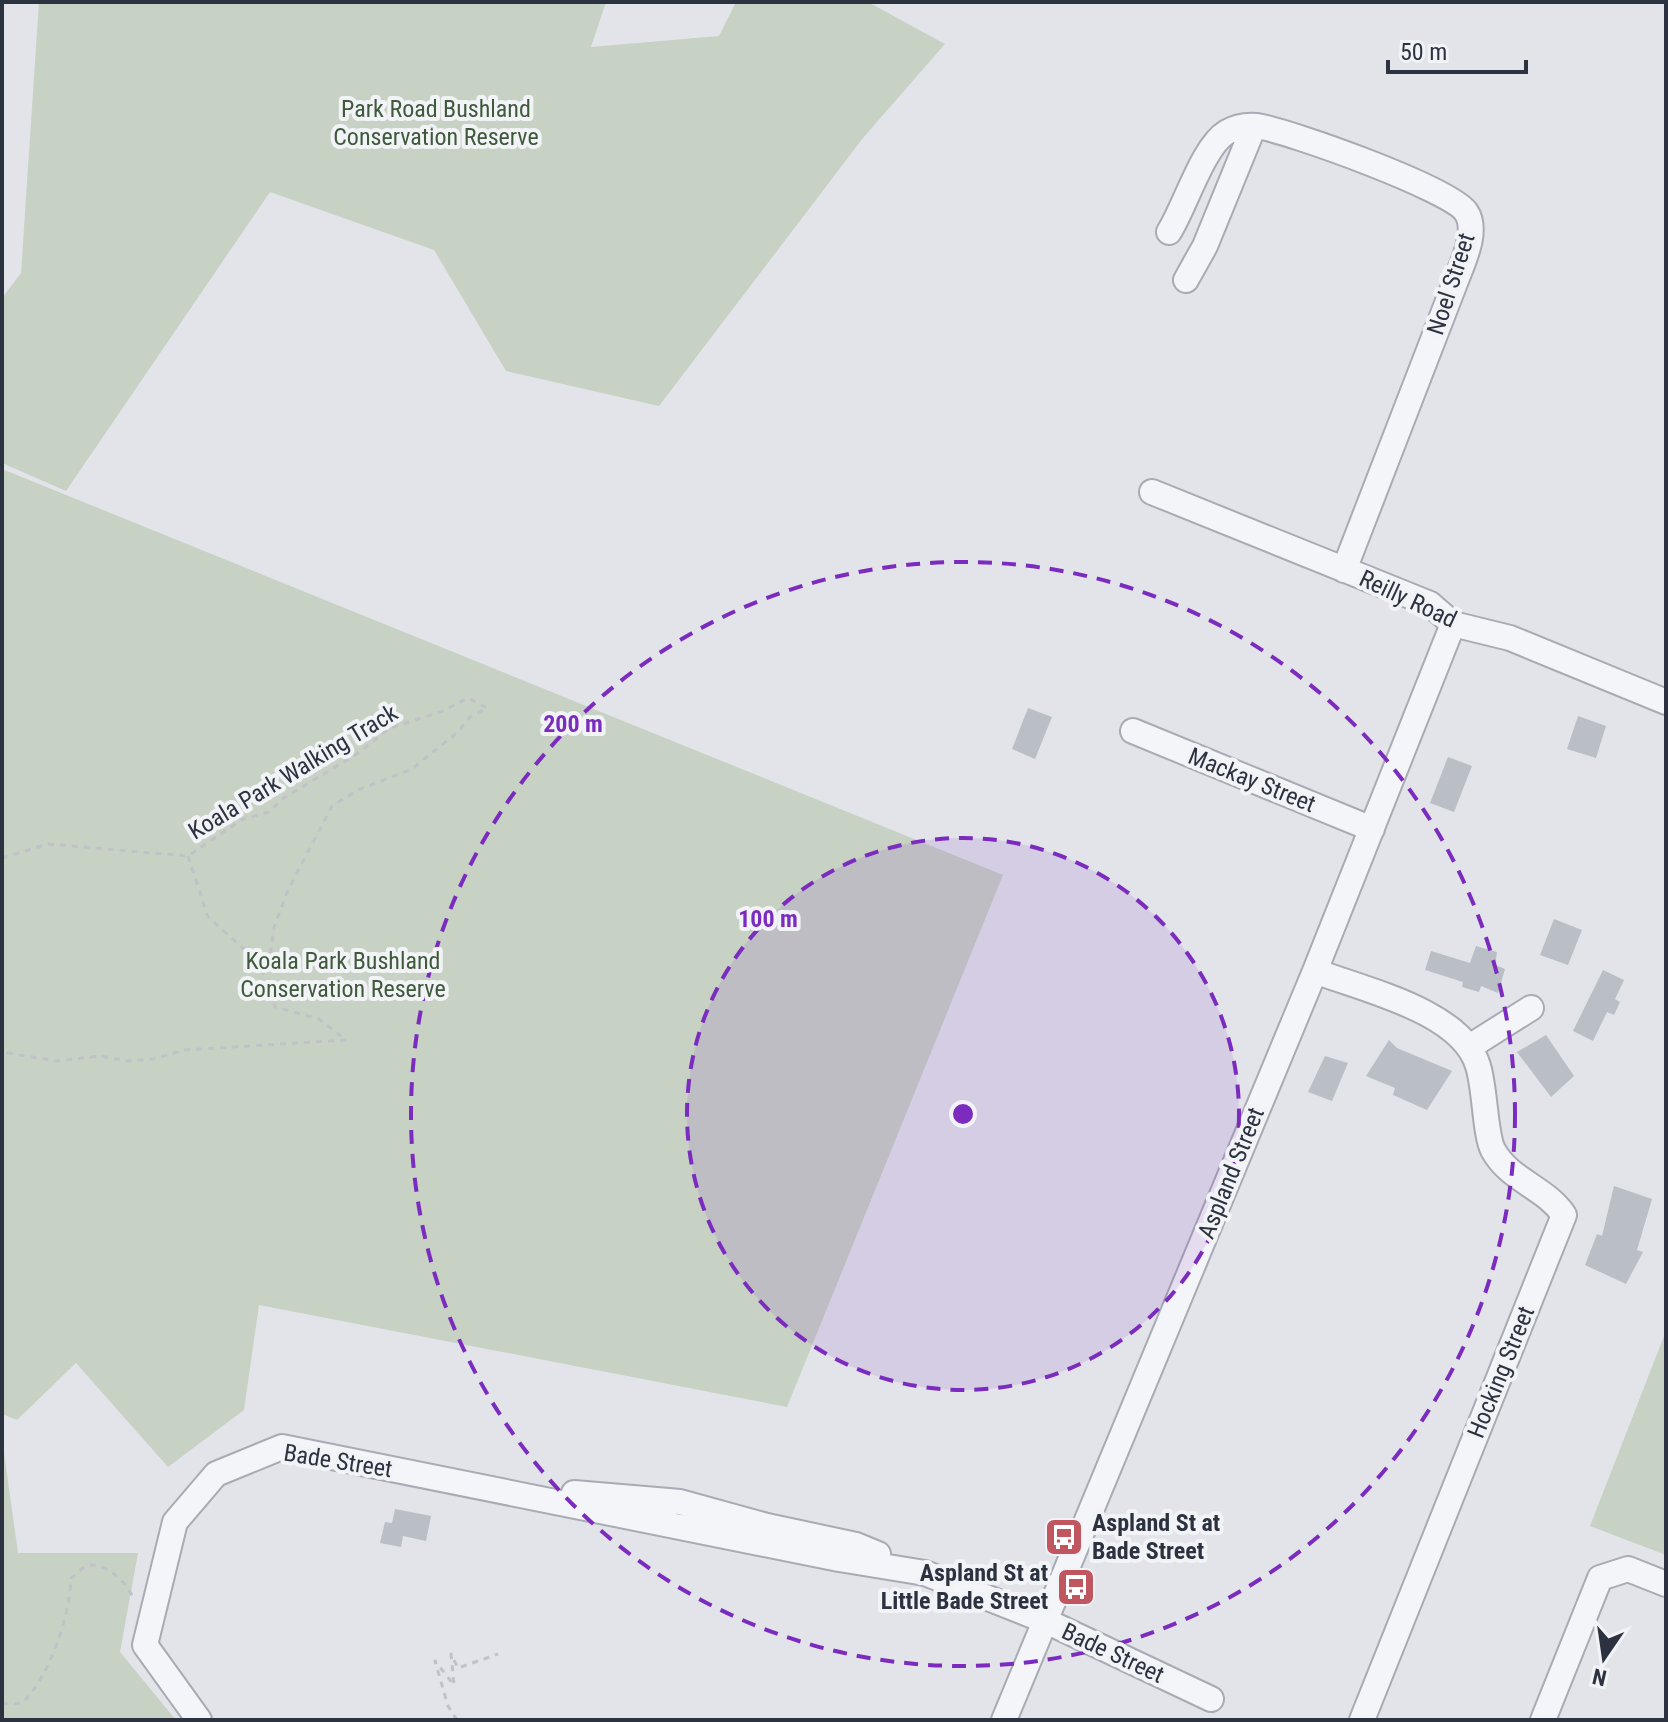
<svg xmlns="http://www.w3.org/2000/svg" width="1668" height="1722" viewBox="0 0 1668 1722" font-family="'Roboto Condensed',sans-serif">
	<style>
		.green { fill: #c7d2c4 }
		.building { fill: #babec5 }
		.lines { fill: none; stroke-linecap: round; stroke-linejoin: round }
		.minor-casing { stroke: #a8abb3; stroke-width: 28 }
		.path { stroke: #c0c2c8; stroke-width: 3; stroke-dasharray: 6 6; stroke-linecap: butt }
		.minor { stroke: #f4f5f8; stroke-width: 24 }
		.ring { fill: none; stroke: #7b2cbf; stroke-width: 4; stroke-dasharray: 14 10 }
		.labels { text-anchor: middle; stroke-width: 8; stroke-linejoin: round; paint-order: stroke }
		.park-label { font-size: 24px; fill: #3f593b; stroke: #f2f3f7 }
		.street-label { font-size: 24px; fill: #2c323f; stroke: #f2f3f7 }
		.poi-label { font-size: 24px; font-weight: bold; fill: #2c323f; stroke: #f2f3f7; text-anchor: start }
		.centre { fill: #7b2cbf; stroke: #f2f3f7; stroke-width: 4 }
		.ring-label { font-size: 24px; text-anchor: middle; font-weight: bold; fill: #7b2cbf; stroke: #f2f3f7; stroke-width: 8; stroke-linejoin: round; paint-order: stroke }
	</style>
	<rect width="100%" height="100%" fill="#e2e4e9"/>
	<!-- green -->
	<path class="green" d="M 39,2 L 606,2 L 591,47 L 719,36 L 736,2 L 868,2 L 945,44 L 863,138 L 659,406 L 506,371 L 434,250 L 270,192 L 66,491 L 2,463 L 2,298 L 21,273 Z
		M 2,469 L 1003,875 L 787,1407 L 259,1305 L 244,1410 L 168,1467 L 76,1363 L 17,1420 L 2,1414 Z
		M 1666,1331 L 1666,1555 L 1590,1526 Z
		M 2,1438 L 18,1553 L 138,1553 L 120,1652 L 176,1720 L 2,1720 Z"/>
	<!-- building -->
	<path class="building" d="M 1028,708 L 1052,717 L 1035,759 L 1012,749 Z
		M 1578,716 L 1606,726 L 1596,758 L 1567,749 Z
		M 1448,757 L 1472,766 L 1454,812 L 1430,803 Z
		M 1554,919 L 1582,930 L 1568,965 L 1540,955 Z
		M 1476,946 L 1497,952 L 1495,965 L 1505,969 L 1498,993 L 1481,986 L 1479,992 L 1462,987 L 1463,982 L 1425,970 L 1431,951 L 1470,963 Z
		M 1603,970 L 1624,980 L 1615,999 L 1620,1002 L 1614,1015 L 1607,1012 L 1593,1041 L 1573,1031 Z
		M 1546,1035 L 1574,1076 L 1551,1097 L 1517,1052 Z
		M 1389,1040 L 1397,1048 L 1452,1071 L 1427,1110 L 1393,1095 L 1395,1088 L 1366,1076 Z
		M 1325,1056 L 1348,1063 L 1332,1101 L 1308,1092 Z
		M 1614,1186 L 1652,1199 L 1637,1250 L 1643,1252 L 1626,1284 L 1585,1265 L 1597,1234 L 1602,1236 Z
		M 395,1509 L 431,1516 L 426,1541 L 403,1536 L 401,1547 L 380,1543 L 385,1522 L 392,1523 Z"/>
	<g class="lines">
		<!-- minor casing -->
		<g class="minor-casing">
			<path id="minor" d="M 1169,232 C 1185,207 1203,146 1227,132 C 1236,127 1247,125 1257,126 C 1289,131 1451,189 1466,212 C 1479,231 1462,264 1455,283 L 1344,570
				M 1186,280 L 1205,246 L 1254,126
				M 1152,492 L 1430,604 L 1453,624 L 1510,638 L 1666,702
				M 1133,731 L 1372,829
				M 1315,971 C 1364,990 1462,1011 1478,1066 C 1485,1087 1485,1135 1493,1150 C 1510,1181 1545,1187 1564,1215 L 1362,1720
				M 1471,1046 L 1531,1008
				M 574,1493 L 680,1502 L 767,1526 L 856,1545 L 878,1554
				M 199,1720 L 145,1645 L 175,1522 L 216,1474 L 282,1447 L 839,1559 L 925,1573 L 1046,1621 L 1211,1699
				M 1004,1720 L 1315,971 L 1453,624
				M 1543,1720 L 1600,1578 L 1628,1569 L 1666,1584"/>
		</g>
		<!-- path -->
		<path class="path" d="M 188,856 L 208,917 L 255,959 L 263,972
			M 2,858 L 48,844 L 188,856 L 243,819 L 269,812 L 282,799 L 357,754 L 390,728 L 443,711 L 468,698 L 487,708 L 469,718 L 459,731 L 412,769 L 358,790 L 332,806 L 288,890 L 274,927 L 269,966 L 263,972 L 275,1007 L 319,1019 L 346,1040 L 185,1050 L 153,1059 L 128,1061 L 100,1056 L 57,1061 L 2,1052
			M 2,1704 L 22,1703 C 49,1678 70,1616 71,1578 C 76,1575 82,1567 87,1566 C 104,1560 130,1585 133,1599
			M 457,1720 L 448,1706 L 435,1661 L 454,1685 L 451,1654 L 458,1668 L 498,1654"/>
		<!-- minor -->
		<use href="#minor" class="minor"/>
	</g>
	<!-- distance rings -->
	<circle cx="963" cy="1114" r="276" fill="#7b2cbf" fill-opacity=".12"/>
	<g class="ring">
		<circle cx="963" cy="1114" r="276"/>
		<circle cx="963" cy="1114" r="552"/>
	</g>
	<!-- icons -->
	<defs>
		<g id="bus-square" transform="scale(2)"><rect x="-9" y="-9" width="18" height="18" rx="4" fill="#bf5660" stroke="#f2f3f7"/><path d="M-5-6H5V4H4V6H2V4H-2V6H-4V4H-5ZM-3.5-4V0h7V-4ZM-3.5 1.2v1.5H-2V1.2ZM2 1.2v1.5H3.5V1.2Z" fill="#fff"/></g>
	</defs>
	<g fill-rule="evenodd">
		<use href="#bus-square" x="1064" y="1537"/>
		<use href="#bus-square" x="1076" y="1587"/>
	</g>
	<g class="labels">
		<!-- park labels -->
		<g class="park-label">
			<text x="436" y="117">Park Road Bushland<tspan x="436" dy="28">Conservation Reserve</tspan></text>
			<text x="343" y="969">Koala Park Bushland<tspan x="343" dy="28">Conservation Reserve</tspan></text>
		</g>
		<!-- street labels -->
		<g class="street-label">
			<text transform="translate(1451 284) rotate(-72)" y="8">Noel Street</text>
			<text transform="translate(1408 599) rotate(25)" y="8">Reilly Road</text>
			<text transform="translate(293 772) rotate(-31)" y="8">Koala Park Walking Track</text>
			<text transform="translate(1252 780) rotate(22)" y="8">Mackay Street</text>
			<text transform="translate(1231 1173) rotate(-68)" y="8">Aspland Street</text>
			<text transform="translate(1501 1372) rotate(-68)" y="8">Hocking Street</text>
			<text transform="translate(338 1461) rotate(9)" y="8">Bade Street</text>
			<text transform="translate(1113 1653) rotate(25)" y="8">Bade Street</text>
		</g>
		<!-- poi labels -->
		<g class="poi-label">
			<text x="1092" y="1531">Aspland St at<tspan x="1092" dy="28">Bade Street</tspan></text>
			<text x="1048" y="1581" text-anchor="end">Aspland St at<tspan x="1048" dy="28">Little Bade Street</tspan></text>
		</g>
	</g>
	<circle cx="963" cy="1114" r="12" class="centre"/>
	<g class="ring-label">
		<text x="573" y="732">200 m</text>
		<text x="768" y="927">100 m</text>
	</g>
	<!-- border -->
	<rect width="1668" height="1722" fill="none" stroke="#2c323f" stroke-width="8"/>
	<!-- north arrow -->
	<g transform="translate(1604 1658) rotate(193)" stroke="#f2f3f7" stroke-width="6" paint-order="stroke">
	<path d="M0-6L14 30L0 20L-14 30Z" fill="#2c323f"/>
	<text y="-12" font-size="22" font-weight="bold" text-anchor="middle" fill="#2c323f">N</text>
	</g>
	<!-- scale -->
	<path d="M1388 60v12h138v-12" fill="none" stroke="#2c323f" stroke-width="4"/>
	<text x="1400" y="60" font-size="24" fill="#2c323f" stroke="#f2f3f7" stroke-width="6" paint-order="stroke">50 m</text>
</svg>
